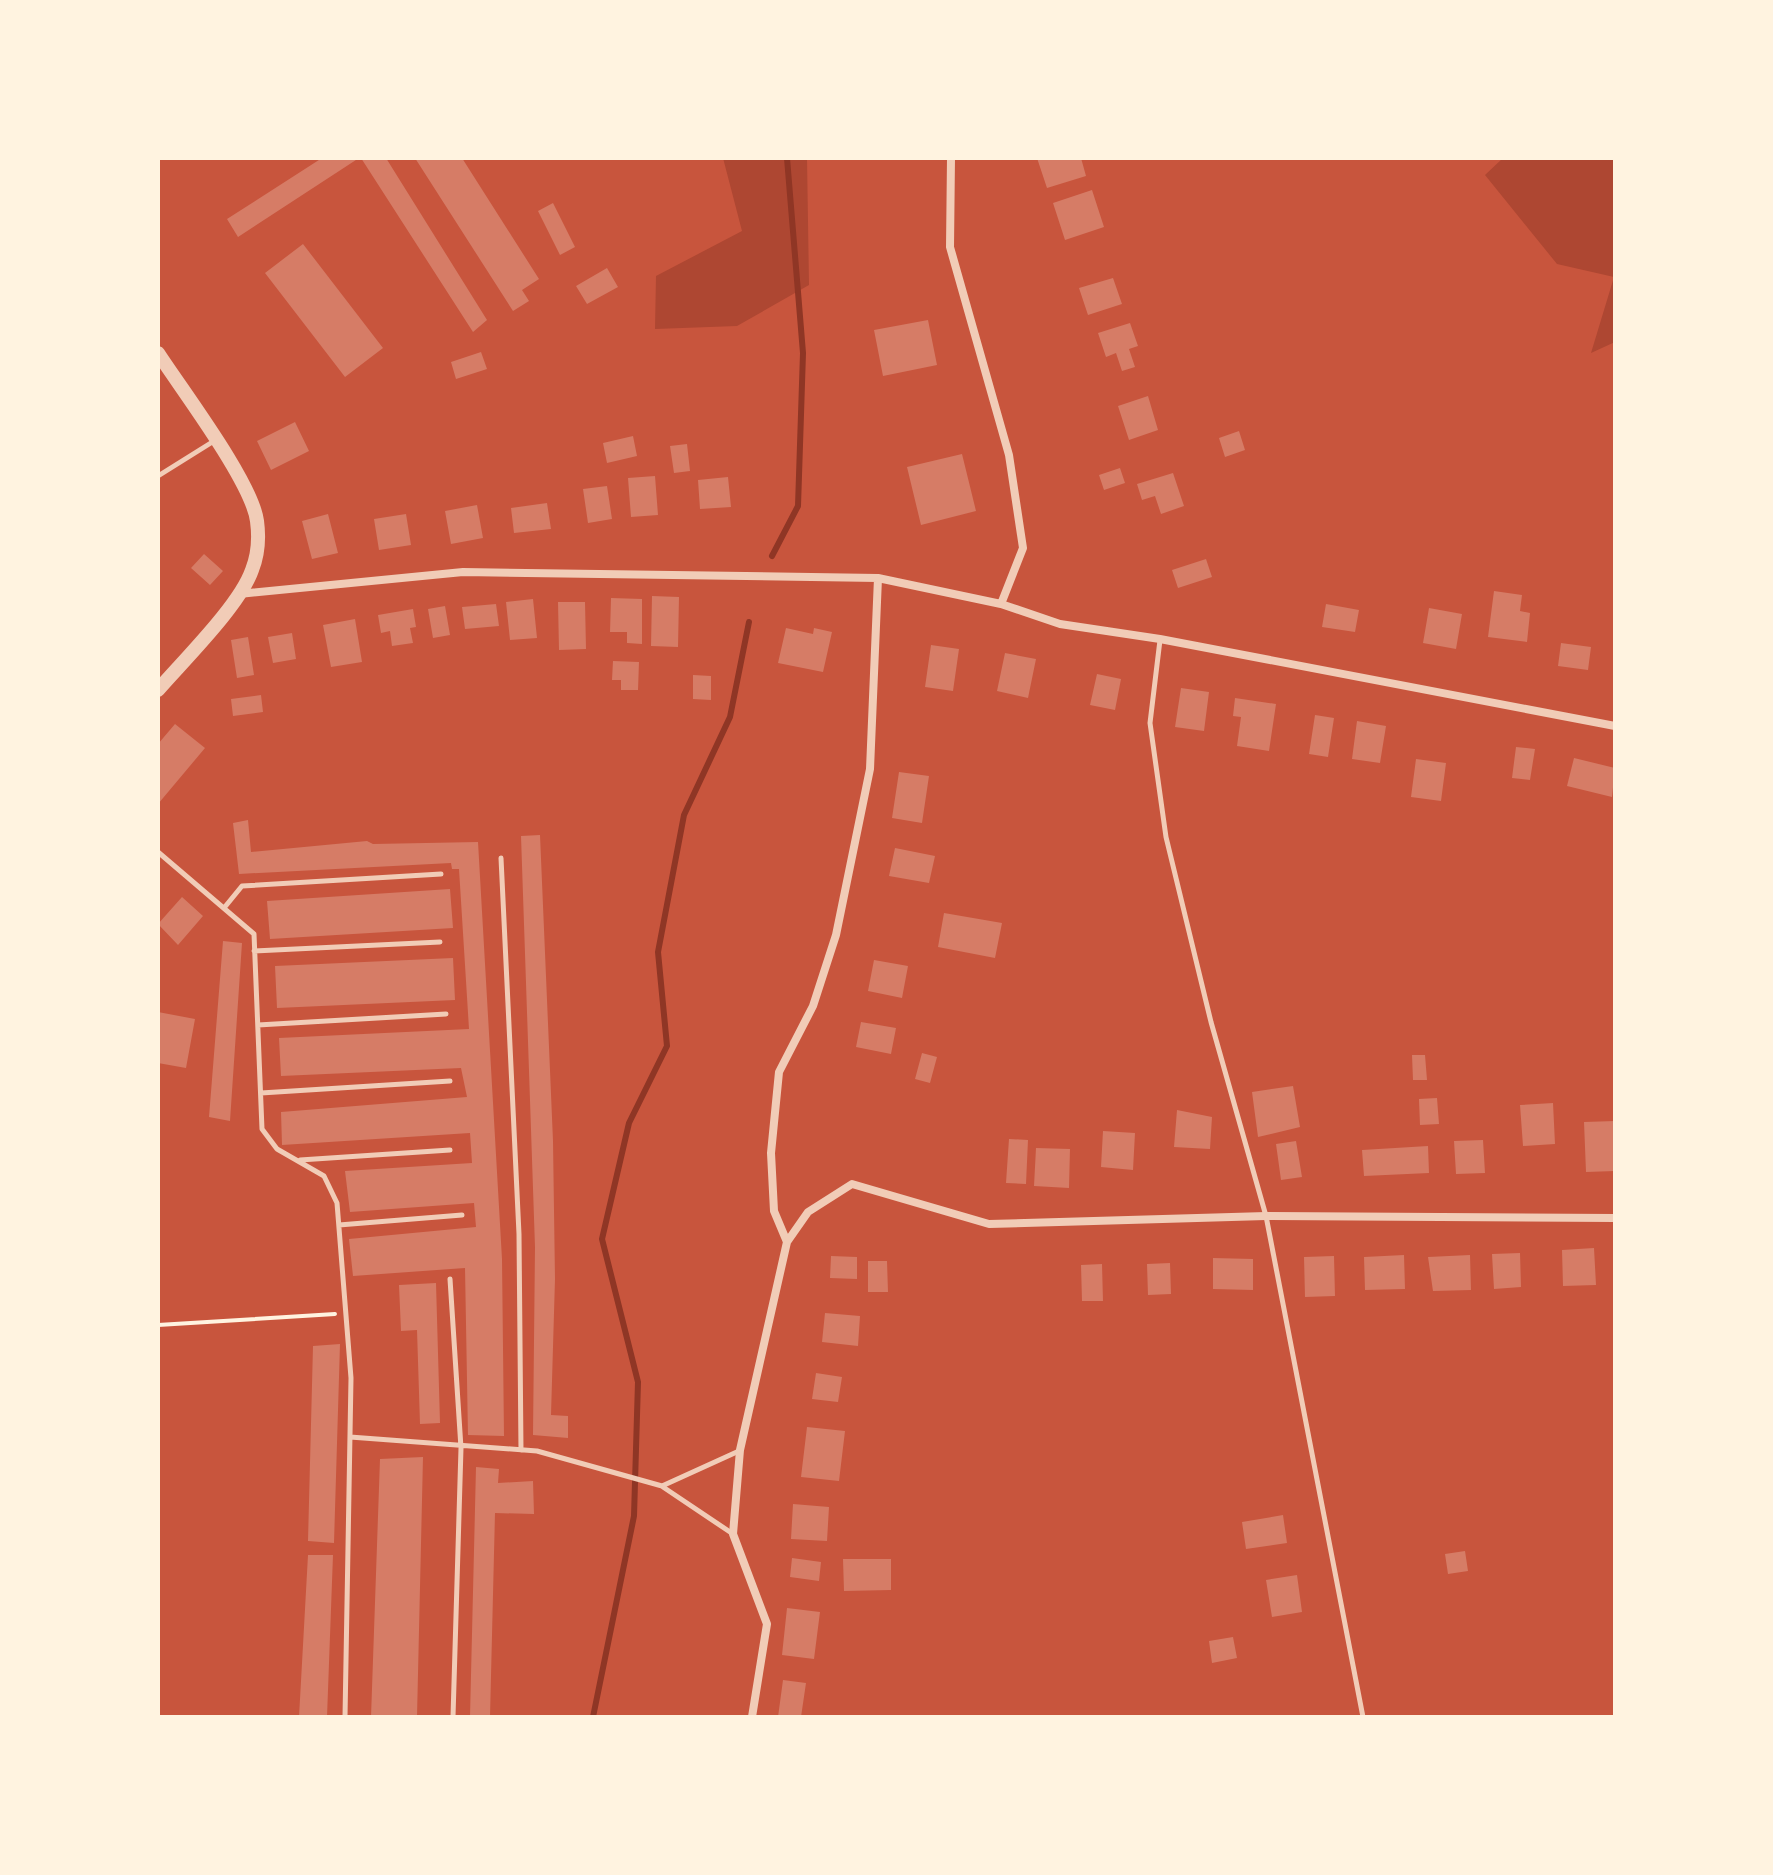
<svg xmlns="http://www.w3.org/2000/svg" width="1773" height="1875" viewBox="0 0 1773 1875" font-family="'IBM Plex Sans',sans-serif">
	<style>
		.green { fill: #ae4732 }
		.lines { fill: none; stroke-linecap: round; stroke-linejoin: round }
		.stream { stroke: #8f3625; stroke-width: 6 }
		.building { fill: #d67c66 }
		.path { stroke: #fff3e0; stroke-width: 4 }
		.service { stroke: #f1ccb7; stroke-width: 5 }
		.minor { stroke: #f1ccb7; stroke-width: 8 }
		.tertiary { stroke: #f1ccb7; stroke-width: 14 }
	</style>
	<rect width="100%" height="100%" fill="#c8553d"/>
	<!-- green -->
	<path class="green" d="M 723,158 L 807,158 L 809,285 L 737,326 L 655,329 L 656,276 L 742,231 Z
		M 1503,158 L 1615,158 L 1615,342 L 1591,353 L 1614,277 L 1557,264 L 1485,175 Z"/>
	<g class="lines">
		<!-- stream -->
		<path class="stream" d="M 772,556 L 798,506 L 803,353 L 787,158
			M 593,1717 L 634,1516 L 638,1382 L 602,1239 L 629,1123 L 667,1046 L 658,952 L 684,815 L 730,717 L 749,622"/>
	</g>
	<!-- building -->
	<path class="building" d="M 322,158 L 359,158 L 238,237 L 227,219 Z
		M 361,158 L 386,158 L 487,320 L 473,332 Z
		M 415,158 L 462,158 L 539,279 L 522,290 L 529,301 L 513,311 Z
		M 1037,158 L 1081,158 L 1086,176 L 1047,188 Z
		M 1092,190 L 1104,227 L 1065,240 L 1053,203 Z
		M 553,203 L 575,247 L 560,255 L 538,211 Z
		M 303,244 L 383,348 L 345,377 L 265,273 Z
		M 607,268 L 618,287 L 587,304 L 576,286 Z
		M 1113,278 L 1122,304 L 1088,315 L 1079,288 Z
		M 928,320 L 937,365 L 883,376 L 874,330 Z
		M 1130,323 L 1138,346 L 1129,349 L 1135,367 L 1122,371 L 1116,353 L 1106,357 L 1098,333 Z
		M 481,352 L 487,369 L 456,379 L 451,362 Z
		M 1148,396 L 1158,430 L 1129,440 L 1118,406 Z
		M 295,422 L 309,451 L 271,470 L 257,441 Z
		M 1239,431 L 1245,450 L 1225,457 L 1219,438 Z
		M 633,436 L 637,456 L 607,463 L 603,443 Z
		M 687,444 L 690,471 L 674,473 L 670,446 Z
		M 962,454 L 976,511 L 921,525 L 907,467 Z
		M 1120,468 L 1125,483 L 1104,490 L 1099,475 Z
		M 1173,473 L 1184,506 L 1161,514 L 1155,496 L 1142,500 L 1137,484 Z
		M 655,476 L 658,515 L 631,517 L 628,478 Z
		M 728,477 L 731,507 L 700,509 L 698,480 Z
		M 607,486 L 612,519 L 588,523 L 583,489 Z
		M 547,503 L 551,529 L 514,533 L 511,508 Z
		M 477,505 L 483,538 L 451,544 L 445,511 Z
		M 328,514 L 338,553 L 312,559 L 302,521 Z
		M 406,514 L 411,545 L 379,550 L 374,519 Z
		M 204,554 L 223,571 L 210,585 L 191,568 Z
		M 1206,559 L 1212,577 L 1178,588 L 1172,570 Z
		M 1494,591 L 1522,595 L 1520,611 L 1530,613 L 1527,642 L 1488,637 Z
		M 652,596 L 679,597 L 678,647 L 651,646 Z
		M 611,598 L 642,599 L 642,644 L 627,643 L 627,632 L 610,632 Z
		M 533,599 L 537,638 L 510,640 L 506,602 Z
		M 558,602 L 585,602 L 586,649 L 559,650 Z
		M 496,604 L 499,626 L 465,629 L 462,607 Z
		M 1326,604 L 1359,610 L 1355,632 L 1322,627 Z
		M 445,606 L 450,635 L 433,638 L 428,609 Z
		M 1429,608 L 1462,614 L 1456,649 L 1423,643 Z
		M 413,609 L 416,627 L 410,628 L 413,643 L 392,646 L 390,631 L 381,633 L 378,615 Z
		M 355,619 L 362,662 L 331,667 L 323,625 Z
		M 786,628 L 813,634 L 814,628 L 832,632 L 823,672 L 778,663 Z
		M 292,633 L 296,659 L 273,663 L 268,637 Z
		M 248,637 L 254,675 L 237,678 L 231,640 Z
		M 1561,643 L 1591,647 L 1588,670 L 1558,666 Z
		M 931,645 L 959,649 L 953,691 L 925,687 Z
		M 1005,653 L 1036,659 L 1028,698 L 997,691 Z
		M 613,661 L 639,662 L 638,690 L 621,690 L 621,680 L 612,680 Z
		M 1097,674 L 1121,679 L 1115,710 L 1090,705 Z
		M 693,675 L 711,676 L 711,700 L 693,699 Z
		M 1181,688 L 1209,692 L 1204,731 L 1175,727 Z
		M 261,695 L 263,712 L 233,716 L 231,699 Z
		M 1235,698 L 1276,704 L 1269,751 L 1237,746 L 1241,717 L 1233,716 Z
		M 1315,715 L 1334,718 L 1328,757 L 1309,754 Z
		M 1357,721 L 1386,726 L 1380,763 L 1352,759 Z
		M 175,724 L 205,748 L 158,804 L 158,744 Z
		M 1516,747 L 1535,749 L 1530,780 L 1512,778 Z
		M 1574,758 L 1615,768 L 1612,797 L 1567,786 Z
		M 1416,759 L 1446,763 L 1441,801 L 1411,797 Z
		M 899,772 L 929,776 L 922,823 L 892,818 Z
		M 248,820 L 251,852 L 367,841 L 373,844 L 478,842 L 502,1259 L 504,1436 L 468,1435 L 465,1268 L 353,1276 L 349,1239 L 476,1227 L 474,1203 L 350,1212 L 345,1171 L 472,1163 L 470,1133 L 282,1145 L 281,1112 L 467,1097 L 461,1068 L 281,1076 L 279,1038 L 469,1029 L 459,869 L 452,869 L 451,863 L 239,874 L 233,823 Z
		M 540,835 L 553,1141 L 555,1279 L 551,1415 L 568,1416 L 568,1438 L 533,1435 L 535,1247 L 521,836 Z
		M 895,848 L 935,856 L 929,883 L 889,876 Z
		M 450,889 L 453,928 L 270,939 L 267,901 Z
		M 182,897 L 203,916 L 178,945 L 158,924 Z
		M 944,913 L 1002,923 L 995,958 L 938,947 Z
		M 223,941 L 242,943 L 230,1121 L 209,1117 Z
		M 453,958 L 455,1000 L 277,1008 L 275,966 Z
		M 874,960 L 908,966 L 902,998 L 868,991 Z
		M 158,1012 L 195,1019 L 186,1068 L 158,1063 Z
		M 861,1022 L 896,1028 L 891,1054 L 856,1047 Z
		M 922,1053 L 937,1057 L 930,1083 L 915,1079 Z
		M 1412,1055 L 1425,1055 L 1427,1080 L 1413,1080 Z
		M 1293,1086 L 1300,1127 L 1258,1137 L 1252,1092 Z
		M 1437,1098 L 1439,1124 L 1420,1125 L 1419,1099 Z
		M 1553,1103 L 1555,1144 L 1523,1146 L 1520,1105 Z
		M 1177,1110 L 1212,1117 L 1210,1149 L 1174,1147 Z
		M 1615,1121 L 1615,1171 L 1586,1172 L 1584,1122 Z
		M 1103,1131 L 1135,1133 L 1133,1170 L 1101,1167 Z
		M 1009,1139 L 1028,1140 L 1026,1184 L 1006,1183 Z
		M 1483,1140 L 1485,1173 L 1456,1174 L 1454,1141 Z
		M 1296,1141 L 1302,1177 L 1281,1180 L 1276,1144 Z
		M 1428,1146 L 1429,1173 L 1364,1176 L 1362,1150 Z
		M 1036,1148 L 1070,1149 L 1069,1188 L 1034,1186 Z
		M 1594,1248 L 1596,1285 L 1563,1286 L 1562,1250 Z
		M 1520,1253 L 1521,1287 L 1494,1289 L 1492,1254 Z
		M 1404,1255 L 1405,1289 L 1365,1290 L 1364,1257 Z
		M 1470,1255 L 1471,1290 L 1433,1291 L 1428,1257 Z
		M 831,1256 L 857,1257 L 857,1279 L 830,1278 Z
		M 1334,1256 L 1335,1296 L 1305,1297 L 1304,1257 Z
		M 1213,1258 L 1253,1259 L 1253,1290 L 1213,1289 Z
		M 868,1261 L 887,1261 L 888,1292 L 868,1292 Z
		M 1170,1263 L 1171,1294 L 1148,1295 L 1147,1264 Z
		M 1102,1264 L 1103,1301 L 1082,1301 L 1081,1265 Z
		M 436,1283 L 440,1423 L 420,1424 L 417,1330 L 401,1331 L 399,1285 Z
		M 825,1313 L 860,1316 L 858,1346 L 822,1342 Z
		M 340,1344 L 334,1543 L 308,1541 L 313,1346 Z
		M 816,1373 L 842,1377 L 838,1402 L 812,1399 Z
		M 807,1427 L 845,1431 L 839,1481 L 801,1477 Z
		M 423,1457 L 417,1717 L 371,1717 L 380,1459 Z
		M 476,1467 L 499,1469 L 498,1483 L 533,1481 L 534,1514 L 495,1513 L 490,1717 L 470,1717 Z
		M 793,1504 L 829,1507 L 827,1541 L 791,1539 Z
		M 1283,1515 L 1287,1543 L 1246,1549 L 1242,1522 Z
		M 1465,1551 L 1468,1571 L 1448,1574 L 1445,1554 Z
		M 308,1555 L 333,1555 L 327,1717 L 299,1717 Z
		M 792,1558 L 821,1562 L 819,1581 L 790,1577 Z
		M 843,1559 L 891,1559 L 891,1590 L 844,1591 Z
		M 1297,1575 L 1302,1612 L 1272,1617 L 1266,1580 Z
		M 787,1608 L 820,1612 L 814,1659 L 782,1655 Z
		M 1233,1637 L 1237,1658 L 1212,1663 L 1209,1641 Z
		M 783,1680 L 806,1683 L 801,1717 L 778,1717 Z"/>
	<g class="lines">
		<!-- path -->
		<path class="path" d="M 158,1325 L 335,1314"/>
		<!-- service -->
		<path class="service" d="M 158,476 L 214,441
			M 1160,640 L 1150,723 L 1166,837 L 1211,1022 L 1266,1216 L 1363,1717
			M 158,852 L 254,934 L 262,1129 L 277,1149 L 324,1176 L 337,1203 L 351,1378 L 345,1717
			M 501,858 L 519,1234 L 521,1450
			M 224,908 L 242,886 L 441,874
			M 254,951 L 440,942
			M 258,1025 L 446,1014
			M 261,1093 L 450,1081
			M 300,1160 L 450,1150
			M 339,1225 L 462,1215
			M 450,1279 L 461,1448 L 453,1717
			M 350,1437 L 537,1451 L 662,1486 L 739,1451
			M 663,1487 L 733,1534"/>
		<!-- minor -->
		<path class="minor" d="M 951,158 L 950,247 L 1009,455 L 1023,548 L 1001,604
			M 239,594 L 463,572 L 878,578 L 1001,604 L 1060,624 L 1160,639 L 1615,726
			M 787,1242 L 774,1211 L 771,1153 L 779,1072 L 813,1006 L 836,935 L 870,769 L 878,578
			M 752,1717 L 767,1624 L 733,1534 L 740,1450 L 787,1242 L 808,1212 L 852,1184 L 989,1224 L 1266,1216 L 1615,1218"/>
		<!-- tertiary -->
		<path class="tertiary" d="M 158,353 C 182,390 252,482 257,521 C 259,536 258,555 252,570 C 240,605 184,660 158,690"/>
	</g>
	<!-- border -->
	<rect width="1773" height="1875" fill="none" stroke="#fff3e0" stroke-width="320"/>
</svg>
